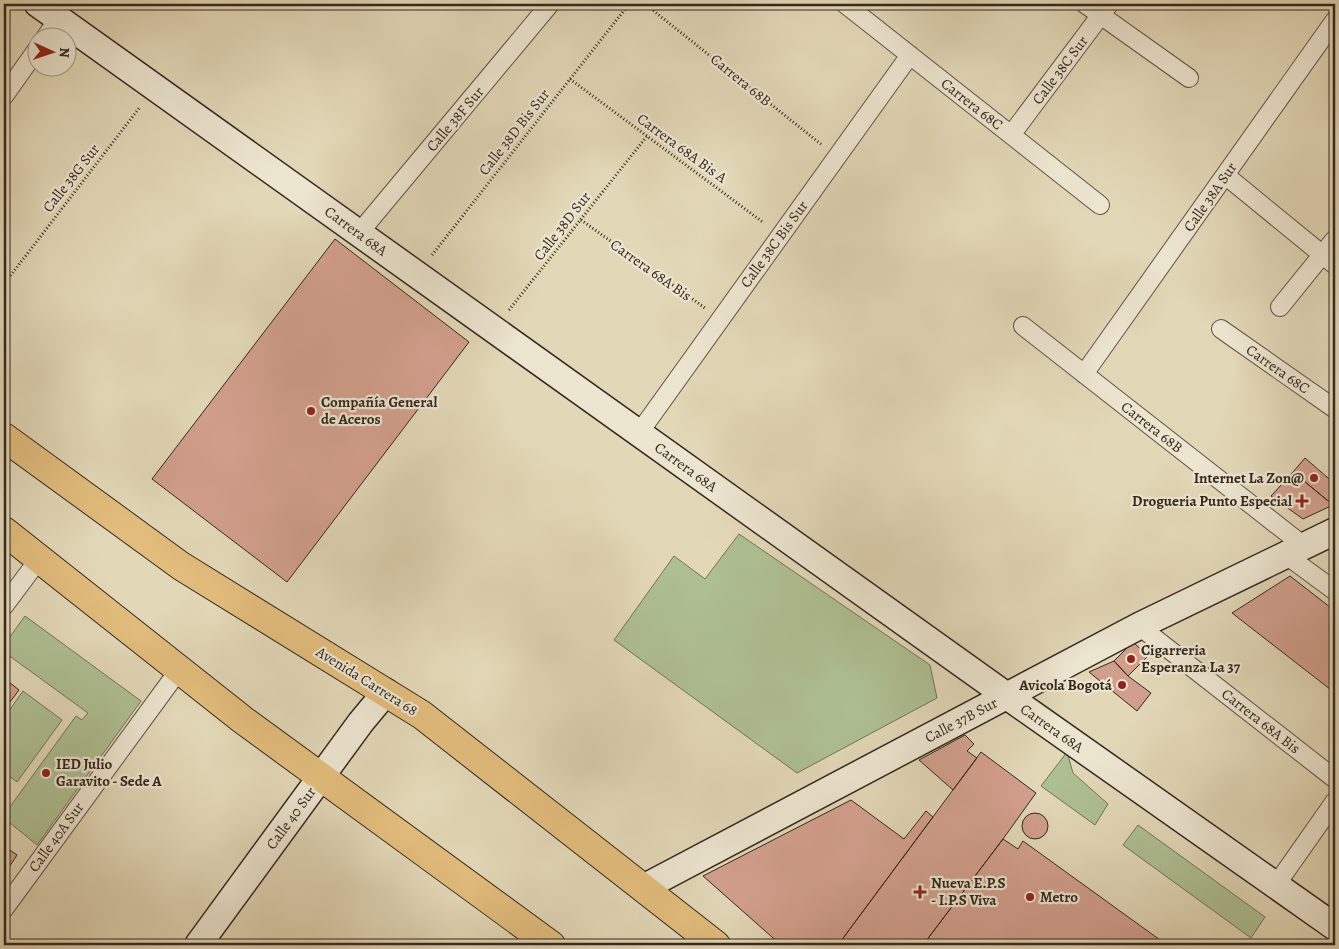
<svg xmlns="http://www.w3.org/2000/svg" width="1339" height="949" viewBox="0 0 1339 949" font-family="Alegreya,serif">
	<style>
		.green { fill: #aebf92; stroke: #717458 }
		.building { fill: #d29f8d; stroke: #34291e }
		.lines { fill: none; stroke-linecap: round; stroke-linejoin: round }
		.street-casing { stroke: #605444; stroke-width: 20 }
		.secondary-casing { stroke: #34291e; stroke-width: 29 }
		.primary-casing { stroke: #34291e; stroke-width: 30 }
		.path { stroke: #34291e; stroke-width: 3; stroke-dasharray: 1 2.5; stroke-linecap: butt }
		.street { stroke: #ece5d0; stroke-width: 18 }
		.secondary { stroke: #ece5d0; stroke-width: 26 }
		.primary { stroke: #e1bc7c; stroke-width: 28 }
		.poi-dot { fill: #8f2418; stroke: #ece5d0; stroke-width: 2 }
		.labels { text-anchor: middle; stroke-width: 4.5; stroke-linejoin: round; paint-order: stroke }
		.street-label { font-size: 15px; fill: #34291e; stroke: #ece5d0 }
		.poi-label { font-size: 15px; font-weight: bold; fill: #34291e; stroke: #ece5d0; text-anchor: start }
	</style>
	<rect width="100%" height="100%" fill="#e2d7b7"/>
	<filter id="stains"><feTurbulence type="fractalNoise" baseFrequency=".004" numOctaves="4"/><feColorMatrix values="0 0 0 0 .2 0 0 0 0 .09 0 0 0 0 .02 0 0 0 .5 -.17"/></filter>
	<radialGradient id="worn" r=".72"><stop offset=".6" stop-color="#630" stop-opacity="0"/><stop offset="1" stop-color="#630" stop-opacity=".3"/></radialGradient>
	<!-- green -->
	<path class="green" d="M 739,534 L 930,665 L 937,698 L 797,773 L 614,640 L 674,556 L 705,579 Z
		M 25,616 L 141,701 L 37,845 L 4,818 L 4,815 L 76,716 L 82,720 L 88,713 L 4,652 L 4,645 Z
		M 23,691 L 62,720 L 17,782 L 4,772 L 4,718 Z
		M 1067,752 L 1073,773 L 1108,804 L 1095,825 L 1041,786 Z
		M 1138,825 L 1265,917 L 1251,938 L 1123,845 Z"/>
	<!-- building -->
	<path class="building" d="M 335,239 L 469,342 L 287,582 L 152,479 Z
		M 1305,458 L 1335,484 L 1335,504 L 1333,505 L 1293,472 Z
		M 1293,472 L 1333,505 L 1303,519 L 1271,496 Z
		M 1290,576 L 1335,611 L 1335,693 L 1232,613 Z
		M 1133,642 L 1148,656 L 1128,676 L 1114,661 Z
		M 1114,661 L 1128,676 L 1151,693 L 1137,711 L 1089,672 Z
		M 4,678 L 19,690 L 4,710 Z
		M 965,735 L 974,744 L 967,751 L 977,758 L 953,790 L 919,760 Z
		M 981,752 L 1036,793 L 1003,839 L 923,945 L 838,945 Z
		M 851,800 L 904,839 L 926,811 L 933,817 L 838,945 L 781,945 L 703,876 Z
		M1022 826a13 13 0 1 1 26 0a13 13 0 1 1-26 0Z
		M 1003,839 L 1018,849 L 1023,841 L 1167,945 L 923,945 Z
		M 4,846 L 17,855 L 4,875 Z"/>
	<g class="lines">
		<!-- street casing -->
		<g class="street-casing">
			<path id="street" d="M 845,4 L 1100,205
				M 1085,4 L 1189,78
				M 45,38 L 59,18
				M 4,96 L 38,48
				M 1011,135 L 1109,4
				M 1225,175 L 1335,265
				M 359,233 L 550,4
				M 1280,307 L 1335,239
				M 1023,326 L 1304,546
				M 1221,329 L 1335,409
				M 1084,374 L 1335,20
				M 639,433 L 910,55
				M 1286,555 L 1335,591
				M 4,606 L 39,559
				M 1139,626 L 1335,779
				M 1276,885 L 1335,801
				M 4,909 L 179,670"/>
		</g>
		<!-- secondary casing -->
		<g class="secondary-casing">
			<path id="secondary" d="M 38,4 L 1007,696 L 1335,927
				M 643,888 L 1139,626 L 1335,531
				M 198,945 L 361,722 L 386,692"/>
		</g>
		<!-- primary casing -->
		<g class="primary-casing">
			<path id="primary" d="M 4,437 L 181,566 L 422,715 L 716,945
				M 4,531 L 243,720 L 551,945"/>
		</g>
		<!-- path -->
		<path class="path" d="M 645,4 L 822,145
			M 570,79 L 764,223
			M 581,220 L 705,308
			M 432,255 L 629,4
			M 4,284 L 140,107
			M 509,310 L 647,136
			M 576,940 L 584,945"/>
		<!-- street -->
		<use href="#street" class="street"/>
		<!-- secondary -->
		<use href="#secondary" class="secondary"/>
		<!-- primary -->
		<use href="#primary" class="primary"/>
	</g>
	<!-- markers -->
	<g class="poi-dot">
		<circle cx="311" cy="411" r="5"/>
		<circle cx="1314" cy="478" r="5"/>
		<path d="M1299.5 493.5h5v5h5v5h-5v5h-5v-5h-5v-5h5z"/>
		<circle cx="1131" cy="659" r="5"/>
		<circle cx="1122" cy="685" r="5"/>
		<circle cx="46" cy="773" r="5"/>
		<path d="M917.5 884.5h5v5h5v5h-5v5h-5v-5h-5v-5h5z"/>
		<circle cx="1030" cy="897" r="5"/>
	</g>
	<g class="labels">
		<!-- street labels -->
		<g class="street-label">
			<text transform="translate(1060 70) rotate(-53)" y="5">Calle 38C Sur</text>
			<text transform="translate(741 80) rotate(39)" y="5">Carrera 68B</text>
			<text transform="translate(972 104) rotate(38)" y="5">Carrera 68C</text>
			<text transform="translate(455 119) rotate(-50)" y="5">Calle 38F Sur</text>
			<text transform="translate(514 132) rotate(-52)" y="5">Calle 38D Bis Sur</text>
			<text transform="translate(682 148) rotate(36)" y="5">Carrera 68A Bis A</text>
			<text transform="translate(71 178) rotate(-52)" y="5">Calle 38G Sur</text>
			<text transform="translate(1210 197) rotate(-55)" y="5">Calle 38A Sur</text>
			<text transform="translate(562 226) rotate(-52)" y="5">Calle 38D Sur</text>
			<text transform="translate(356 231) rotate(36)" y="5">Carrera 68A</text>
			<text transform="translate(774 244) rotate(-54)" y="5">Calle 38C Bis Sur</text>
			<text transform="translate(651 270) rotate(35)" y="5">Carrera 68A Bis</text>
			<text transform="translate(1278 369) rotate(35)" y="5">Carrera 68C</text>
			<text transform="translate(1152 427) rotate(38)" y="5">Carrera 68B</text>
			<text transform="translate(686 467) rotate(36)" y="5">Carrera 68A</text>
			<text transform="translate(367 681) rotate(32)" y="5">Avenida Carrera 68</text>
			<text transform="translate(961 720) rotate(-28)" y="5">Calle 37B Sur</text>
			<text transform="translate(1261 721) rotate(38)" y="5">Carrera 68A Bis</text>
			<text transform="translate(1052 728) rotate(35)" y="5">Carrera 68A</text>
			<text transform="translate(291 818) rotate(-54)" y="5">Calle 40 Sur</text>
			<text transform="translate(56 837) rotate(-54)" y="5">Calle 40A Sur</text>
		</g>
		<!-- poi labels -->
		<g class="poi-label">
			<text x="321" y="407">Compañía General<tspan x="321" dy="17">de Aceros</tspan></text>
			<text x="1304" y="483" text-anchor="end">Internet La Zon@</text>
			<text x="1292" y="506" text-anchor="end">Drogueria Punto Especial</text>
			<text x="1141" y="655">Cigarreria<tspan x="1141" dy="17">Esperanza La 37</tspan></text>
			<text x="1112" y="690" text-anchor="end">Avicola Bogotá</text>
			<text x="56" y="769">IED Julio<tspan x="56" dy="17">Garavito - Sede A</tspan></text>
			<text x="931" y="888">Nueva E.P.S<tspan x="931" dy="17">- I.P.S Viva</tspan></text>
			<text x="1040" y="902">Metro</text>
		</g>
	</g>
	<!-- margin -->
	<rect width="1339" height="949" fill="none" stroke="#e2d7b7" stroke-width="20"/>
	<rect x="5" y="5" width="1329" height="939" fill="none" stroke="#34291e" stroke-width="2.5"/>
	<rect x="10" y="10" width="1319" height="929" fill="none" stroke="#34291e"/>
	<!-- north arrow -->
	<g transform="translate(52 52) rotate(93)"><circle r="24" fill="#ece5d0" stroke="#a29a89"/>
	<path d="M0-4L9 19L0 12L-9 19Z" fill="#8f2418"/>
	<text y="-8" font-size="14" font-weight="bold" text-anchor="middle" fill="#34291e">N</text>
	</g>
	<rect width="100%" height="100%" filter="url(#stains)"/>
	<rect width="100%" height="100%" fill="url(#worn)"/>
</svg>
